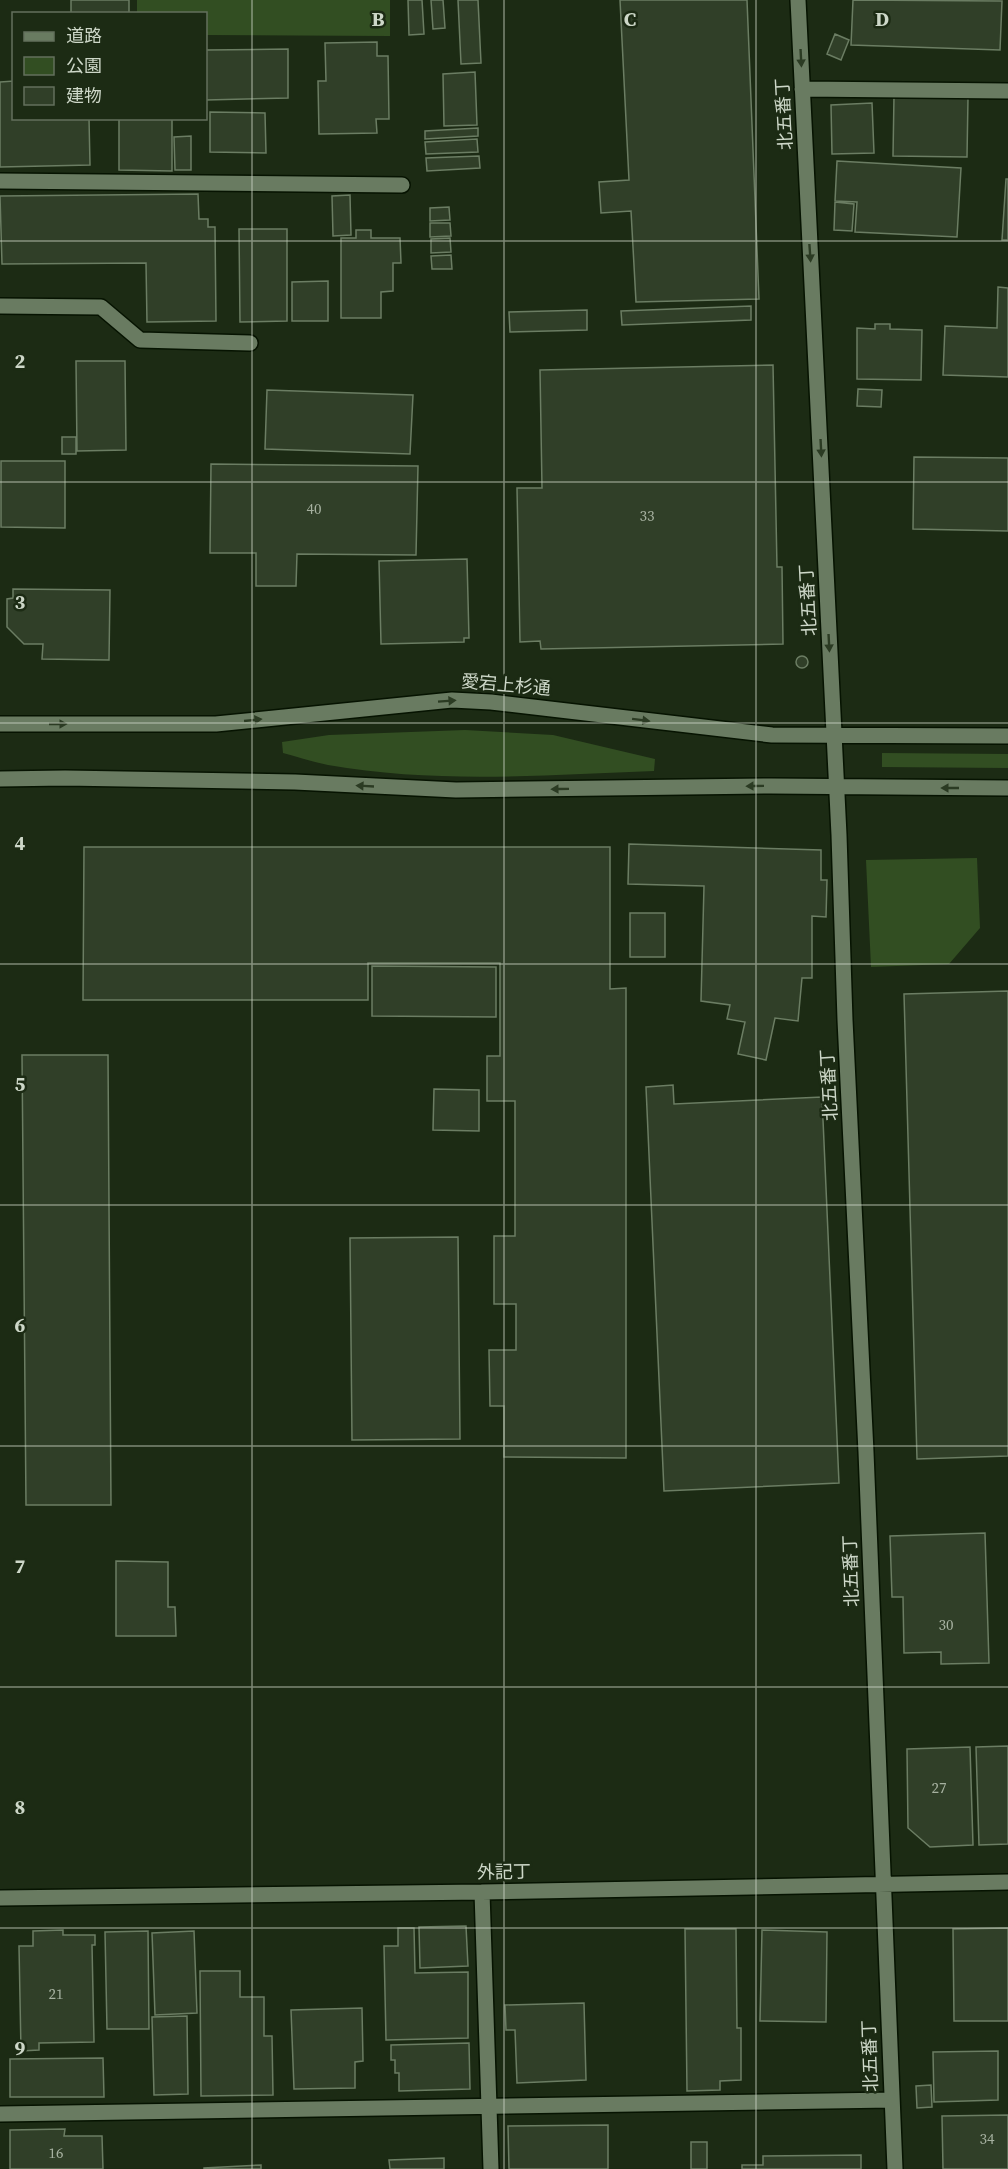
<svg xmlns="http://www.w3.org/2000/svg" width="1008" height="2169" viewBox="0 0 1008 2169" font-family="'Source Serif 4','Noto Sans JP',serif">
	<style>
		.green { fill: #324e22 }
		.building { fill: #303f28; stroke: #6b7d63; stroke-width: 1.5 }
		.lines { fill: none; stroke-linecap: round; stroke-linejoin: round }
		.minor-casing { stroke: #061301; stroke-width: 18 }
		.minor { stroke: #697b61; stroke-width: 15 }
		.oneway { fill: #2b3b23 }
		.grid { fill: none; stroke: #cdd7c8; stroke-width: 1.5; stroke-opacity: 0.55 }
		.labels { text-anchor: middle; stroke-width: 5; stroke-linejoin: round; paint-order: stroke }
		.number-label { font-size: 15px; fill: #a6b1a0 }
		.street-label { font-size: 18px; fill: #cdd7c8; stroke: #1c2b14 }
		.grid-label { font-size: 20px; text-anchor: middle; font-weight: bold; fill: #cdd7c8; stroke: #1c2b14; stroke-width: 5; stroke-linejoin: round; paint-order: stroke }
	</style>
	<rect width="100%" height="100%" fill="#1c2b14"/>
	<!-- green -->
	<path class="green" d="M 137,0 L 390,0 L 390,36 L 206,35 L 206,14 L 137,13 Z
		M 465,730 L 553,735 L 655,759 L 654,771 C 546,775 435,784 328,765 C 313,762 298,757 283,753 L 282,742 L 329,735 Z
		M 882,753 L 1008,754 L 1008,768 L 882,767 Z
		M 977,858 L 980,928 L 949,964 L 871,967 L 866,860 Z"/>
	<!-- building -->
	<path class="building" d="M 71,0 L 129,0 L 129,14 L 71,14 Z
		M 408,0 L 422,0 L 424,34 L 409,35 Z
		M 431,0 L 443,0 L 445,28 L 433,29 Z
		M 458,0 L 478,0 L 481,63 L 461,64 Z
		M 620,0 L 747,0 L 759,299 L 636,302 L 631,211 L 601,213 L 599,182 L 629,180 Z
		M 853,0 L 1002,1 L 1000,50 L 851,45 Z
		M 835,34 L 849,40 L 841,60 L 827,54 Z
		M 377,42 L 377,56 L 388,56 L 389,119 L 376,119 L 377,133 L 319,134 L 318,81 L 326,81 L 325,43 Z
		M 288,49 L 288,98 L 206,100 L 206,50 Z
		M 475,72 L 477,125 L 444,126 L 443,74 Z
		M 14,81 L 14,118 L 89,118 L 90,165 L 0,167 L 0,82 Z
		M 894,96 L 968,98 L 967,157 L 893,156 Z
		M 872,103 L 874,153 L 832,154 L 831,105 Z
		M 210,112 L 265,113 L 266,153 L 210,152 Z
		M 119,118 L 172,118 L 172,171 L 119,170 Z
		M 478,128 L 478,136 L 425,139 L 425,131 Z
		M 191,136 L 191,170 L 175,170 L 174,137 Z
		M 477,139 L 478,152 L 426,154 L 425,142 Z
		M 479,156 L 480,168 L 427,171 L 426,158 Z
		M 837,161 L 961,168 L 957,237 L 855,232 L 857,202 L 835,201 Z
		M 1006,179 L 1008,179 L 1008,240 L 1002,240 Z
		M 198,194 L 199,219 L 208,219 L 208,227 L 215,227 L 216,321 L 147,322 L 146,263 L 2,264 L 0,196 Z
		M 350,195 L 351,235 L 333,236 L 332,196 Z
		M 835,202 L 854,204 L 852,231 L 834,230 Z
		M 449,207 L 450,220 L 430,221 L 430,208 Z
		M 430,223 L 450,223 L 451,236 L 430,237 Z
		M 239,229 L 287,229 L 287,321 L 240,322 Z
		M 356,230 L 371,230 L 371,238 L 400,238 L 401,263 L 393,263 L 393,291 L 381,292 L 381,318 L 341,318 L 341,238 L 356,238 Z
		M 450,238 L 451,252 L 431,253 L 431,239 Z
		M 451,255 L 452,269 L 432,269 L 431,256 Z
		M 328,281 L 328,321 L 292,321 L 292,282 Z
		M 998,287 L 1008,288 L 1008,377 L 943,375 L 945,326 L 997,328 Z
		M 751,306 L 751,320 L 622,325 L 621,311 Z
		M 587,310 L 587,330 L 510,332 L 509,312 Z
		M 875,324 L 890,324 L 890,329 L 922,330 L 921,380 L 857,379 L 857,328 L 875,329 Z
		M 76,361 L 125,361 L 126,450 L 77,451 Z
		M 773,365 L 777,567 L 782,567 L 783,644 L 541,649 L 540,641 L 520,642 L 517,488 L 542,488 L 540,370 Z
		M 858,389 L 882,390 L 881,407 L 857,406 Z
		M 267,390 L 413,395 L 410,454 L 265,449 Z
		M 62,437 L 76,437 L 76,454 L 62,454 Z
		M 914,457 L 1008,458 L 1008,531 L 913,529 Z
		M 1,461 L 65,461 L 65,528 L 1,527 Z
		M 211,464 L 418,466 L 416,555 L 297,554 L 296,586 L 256,586 L 256,553 L 210,553 Z
		M 467,559 L 469,638 L 464,638 L 464,642 L 381,644 L 379,561 Z
		M 13,589 L 110,590 L 109,660 L 42,659 L 43,644 L 24,644 L 7,627 L 7,599 L 13,598 Z
		M796 662a6 6 0 1 1 12 0a6 6 0 1 1-12 0Z
		M 629,844 L 821,850 L 821,880 L 827,880 L 826,917 L 812,916 L 812,978 L 802,978 L 798,1021 L 775,1018 L 766,1060 L 738,1054 L 745,1022 L 727,1019 L 730,1005 L 701,1001 L 704,886 L 628,884 Z
		M 84,847 L 610,847 L 610,989 L 626,988 L 626,1458 L 504,1457 L 504,1406 L 490,1406 L 489,1350 L 516,1350 L 516,1304 L 494,1304 L 494,1236 L 515,1236 L 515,1101 L 487,1101 L 487,1056 L 500,1056 L 500,963 L 368,963 L 368,1000 L 83,1000 Z
		M 630,913 L 665,913 L 665,957 L 630,957 Z
		M 372,966 L 496,967 L 496,1017 L 372,1016 Z
		M 1008,991 L 1008,1456 L 917,1459 L 904,994 Z
		M 22,1055 L 108,1055 L 111,1505 L 26,1505 Z
		M 673,1085 L 674,1104 L 822,1097 L 839,1483 L 664,1491 L 646,1087 Z
		M 434,1089 L 479,1090 L 479,1131 L 433,1130 Z
		M 458,1237 L 460,1439 L 352,1440 L 350,1238 Z
		M 985,1533 L 989,1663 L 941,1664 L 941,1652 L 904,1653 L 903,1597 L 892,1597 L 890,1536 Z
		M 116,1561 L 168,1562 L 168,1607 L 175,1607 L 176,1636 L 116,1636 Z
		M 1008,1746 L 1008,1844 L 979,1845 L 976,1747 Z
		M 970,1747 L 973,1845 L 930,1847 L 908,1828 L 907,1749 Z
		M 466,1926 L 468,1966 L 420,1968 L 419,1927 Z
		M 398,1928 L 414,1928 L 415,1973 L 468,1972 L 468,2038 L 386,2040 L 384,1946 L 398,1946 Z
		M 1008,1928 L 1008,2021 L 954,2021 L 953,1929 Z
		M 685,1929 L 736,1929 L 737,2028 L 741,2028 L 741,2080 L 720,2081 L 720,2090 L 687,2091 Z
		M 63,1930 L 63,1935 L 95,1935 L 95,1945 L 92,1945 L 94,2042 L 39,2043 L 39,2050 L 21,2051 L 19,1946 L 33,1946 L 33,1931 Z
		M 762,1930 L 827,1932 L 826,2022 L 760,2021 Z
		M 148,1931 L 149,2029 L 107,2029 L 105,1932 Z
		M 194,1931 L 197,2013 L 155,2015 L 152,1933 Z
		M 200,1971 L 240,1971 L 240,1997 L 264,1997 L 264,2036 L 272,2036 L 273,2095 L 201,2096 Z
		M 584,2003 L 586,2080 L 517,2083 L 515,2030 L 506,2030 L 505,2005 Z
		M 362,2008 L 363,2061 L 355,2062 L 355,2088 L 294,2089 L 291,2010 Z
		M 187,2016 L 188,2094 L 154,2095 L 152,2017 Z
		M 469,2043 L 470,2089 L 399,2091 L 399,2073 L 395,2073 L 395,2060 L 391,2060 L 391,2045 Z
		M 998,2051 L 998,2100 L 934,2102 L 933,2052 Z
		M 103,2058 L 104,2097 L 10,2097 L 10,2059 Z
		M 931,2085 L 932,2107 L 917,2108 L 916,2086 Z
		M 1008,2115 L 1008,2169 L 943,2169 L 942,2116 Z
		M 608,2125 L 608,2169 L 509,2169 L 508,2126 Z
		M 65,2129 L 64,2136 L 102,2136 L 103,2169 L 10,2169 L 10,2130 Z
		M 691,2142 L 707,2142 L 707,2169 L 691,2169 Z
		M 861,2155 L 861,2169 L 742,2169 L 742,2165 L 763,2165 L 763,2156 Z
		M 444,2158 L 444,2169 L 390,2169 L 389,2160 Z
		M 261,2165 L 261,2169 L 204,2169 L 204,2168 Z"/>
	<g class="lines">
		<!-- minor casing -->
		<g class="minor-casing">
			<path id="minor" d="M 798,0 L 839,835 L 845,1020 L 866,1452 L 895,2169
				M 802,89 L 1008,91
				M 0,181 L 402,185
				M 0,306 L 101,307 L 140,340 L 250,343
				M 0,724 L 216,724 L 452,700 L 491,702 L 772,735 L 1008,736
				M 0,779 L 65,778 L 295,782 L 456,790 L 771,786 L 1008,788
				M 482,1892 L 491,2169
				M 0,1898 L 482,1892 L 1008,1882
				M 0,2114 L 892,2100"/>
		</g>
		<!-- minor -->
		<use href="#minor" class="minor"/>
	</g>
	<!-- one-way arrows -->
	<defs><path id="oneway-solid" d="M-6-.8H1V-3.2L6.5 0L1 3.2V.8H-6Z" transform="scale(1.5)"/></defs>
	<g class="oneway">
		<use href="#oneway-solid" transform="translate(801 58) rotate(87)"/>
		<use href="#oneway-solid" transform="translate(810 253) rotate(86)"/>
		<use href="#oneway-solid" transform="translate(821 448) rotate(87)"/>
		<use href="#oneway-solid" transform="translate(829 643) rotate(87)"/>
		<use href="#oneway-solid" transform="translate(447 701) rotate(-4)"/>
		<use href="#oneway-solid" transform="translate(253 720) rotate(-6)"/>
		<use href="#oneway-solid" transform="translate(641 720) rotate(7)"/>
		<use href="#oneway-solid" transform="translate(58 724)"/>
		<use href="#oneway-solid" transform="translate(365 786) rotate(-177)"/>
		<use href="#oneway-solid" transform="translate(755 786) rotate(179)"/>
		<use href="#oneway-solid" transform="translate(950 788) rotate(-180)"/>
		<use href="#oneway-solid" transform="translate(560 789) rotate(179)"/>
	</g>
	<!-- grid -->
	<path class="grid" d="M 252,0 L 252,2169M 504,0 L 504,2169M 756,0 L 756,2169M 0,241 L 1008,241M 0,482 L 1008,482M 0,723 L 1008,723M 0,964 L 1008,964M 0,1205 L 1008,1205M 0,1446 L 1008,1446M 0,1687 L 1008,1687M 0,1928 L 1008,1928"/>
	<g class="labels">
		<!-- number labels -->
		<g class="number-label">
			<text x="314" y="514">40</text>
			<text x="647" y="521">33</text>
			<text x="946" y="1630">30</text>
			<text x="939" y="1793">27</text>
			<text x="56" y="1999">21</text>
			<text x="987" y="2144">34</text>
			<text x="56" y="2158">16</text>
		</g>
		<!-- street labels -->
		<g class="street-label">
			<text transform="translate(784 114) rotate(-93)" y="6">北五番丁</text>
			<text transform="translate(808 600) rotate(-93)" y="6">北五番丁</text>
			<text transform="translate(506 685) rotate(5)" y="6">愛宕上杉通</text>
			<text transform="translate(829 1085) rotate(-93)" y="6">北五番丁</text>
			<text transform="translate(851 1571) rotate(-92)" y="6">北五番丁</text>
			<text transform="translate(504 1872) rotate(-1)" y="6">外記丁</text>
			<text transform="translate(870 2056) rotate(-92)" y="6">北五番丁</text>
		</g>
	</g>
	<g class="grid-label">
		<text x="378" y="26">B</text>
		<text x="630" y="26">C</text>
		<text x="882" y="26">D</text>
		<text x="20" y="368">2</text>
		<text x="20" y="609">3</text>
		<text x="20" y="850">4</text>
		<text x="20" y="1091">5</text>
		<text x="20" y="1332">6</text>
		<text x="20" y="1573">7</text>
		<text x="20" y="1814">8</text>
		<text x="20" y="2055">9</text>
	</g>
	<!-- legend -->
	<rect x="12" y="12" width="195" height="108" fill="#1c2b14" stroke="#63705c" stroke-width="1.5"/>
	<rect x="24" y="32" width="30" height="9" fill="#697b61" stroke="#63705c" stroke-width="1.5"/>
	<text x="66" y="42" font-size="18" fill="#cdd7c8">道路</text>
	<rect x="24" y="57" width="30" height="18" fill="#324e22" stroke="#63705c" stroke-width="1.5"/>
	<text x="66" y="72" font-size="18" fill="#cdd7c8">公園</text>
	<rect x="24" y="87" width="30" height="18" fill="#303f28" stroke="#63705c" stroke-width="1.5"/>
	<text x="66" y="102" font-size="18" fill="#cdd7c8">建物</text>
</svg>
